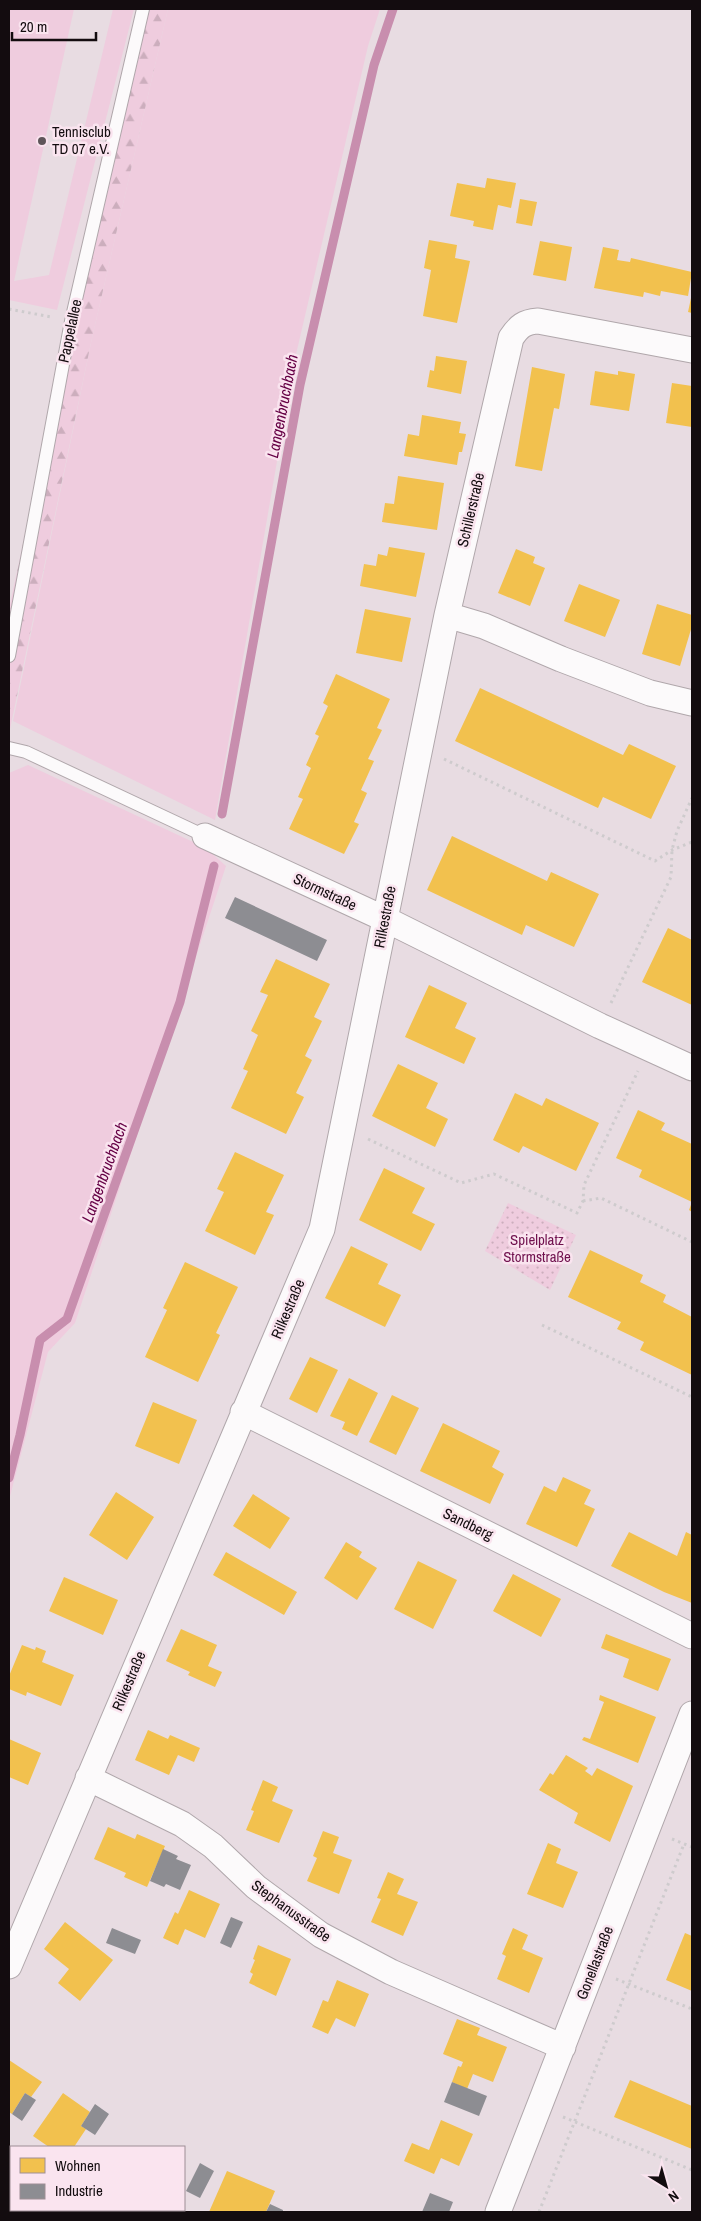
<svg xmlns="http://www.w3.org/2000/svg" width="701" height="2221" viewBox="0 0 701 2221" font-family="'Archivo Narrow',sans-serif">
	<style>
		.grass { fill: #efccde }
		.forest { fill: url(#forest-firs) }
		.park { fill: url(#park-dots) }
		.homes { fill: #f2c14e }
		.industry { fill: #8d8d92 }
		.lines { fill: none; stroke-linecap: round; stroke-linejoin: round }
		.stream { stroke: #c88eae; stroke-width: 9 }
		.service-casing { stroke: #b0a7ab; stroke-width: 14 }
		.minor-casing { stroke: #b0a7ab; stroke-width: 27 }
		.path { stroke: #cecbcd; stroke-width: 3; stroke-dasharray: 2.5 4; stroke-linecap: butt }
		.service { stroke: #fcfafb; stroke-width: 12 }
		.minor { stroke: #fcfafb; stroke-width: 25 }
		.poi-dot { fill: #5e5559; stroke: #fae4ef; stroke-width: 2 }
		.labels { text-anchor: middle; stroke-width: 5; stroke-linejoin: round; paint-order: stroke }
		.poi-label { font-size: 15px; fill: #130c0f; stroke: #fae4ef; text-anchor: start }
		.street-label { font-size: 15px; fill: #130c0f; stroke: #fae4ef }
		.park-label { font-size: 15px; fill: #70114e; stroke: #fae4ef }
		.water-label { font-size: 16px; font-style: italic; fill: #650145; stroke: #fae4ef }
	</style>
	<defs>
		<pattern id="forest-firs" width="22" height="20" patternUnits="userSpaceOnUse" patternTransform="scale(1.25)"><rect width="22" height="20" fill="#efccde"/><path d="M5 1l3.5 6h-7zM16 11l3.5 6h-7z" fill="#ccaebd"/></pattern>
		<pattern id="park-dots" width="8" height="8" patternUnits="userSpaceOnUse" patternTransform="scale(1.25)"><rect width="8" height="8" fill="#efccde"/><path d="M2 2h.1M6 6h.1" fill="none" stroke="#ccaebd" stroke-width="1.8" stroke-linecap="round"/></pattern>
	</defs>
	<rect width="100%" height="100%" fill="#e8dce2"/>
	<!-- grass -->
	<path class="grass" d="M 9,9 L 74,9 L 14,281 L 49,275 L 113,9 L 134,9 L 57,310 L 9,300 Z
		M 168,9 L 380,9 L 368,46 L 294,363 L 215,820 L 13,721 L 92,338 Z
		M 28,765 L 206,848 L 226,866 L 75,1323 L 48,1352 L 9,1500 L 9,773 Z"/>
	<!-- forest -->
	<path class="forest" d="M 138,9 L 168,9 L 92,338 L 9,734 L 9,609 Z"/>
	<!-- park -->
	<path class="park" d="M 508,1203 L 576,1235 L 550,1290 L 485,1251 Z"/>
	<!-- homes -->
	<path class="homes" d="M 487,178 L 516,183 L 511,208 L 498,205 L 493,230 L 473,226 L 474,221 L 450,216 L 457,183 L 485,188 Z
		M 520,199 L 537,202 L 532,226 L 516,223 Z
		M 429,240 L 457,245 L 455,258 L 470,261 L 457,323 L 423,316 L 431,270 L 424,268 Z
		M 540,241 L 572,247 L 566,281 L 533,275 Z
		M 603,247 L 619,250 L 617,260 L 630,262 L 631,258 L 692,272 L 688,296 L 661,291 L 660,296 L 644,292 L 643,297 L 594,288 Z
		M 691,298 L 692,298 L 692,313 L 688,312 Z
		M 436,356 L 467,361 L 461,394 L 427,387 L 430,370 L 434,371 Z
		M 532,367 L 565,374 L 559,409 L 554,408 L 542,471 L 515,466 Z
		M 595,371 L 618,375 L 618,371 L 635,374 L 629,411 L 590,405 Z
		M 672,383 L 692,386 L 692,427 L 666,423 Z
		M 422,415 L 461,422 L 459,433 L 466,434 L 462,452 L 459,452 L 457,465 L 404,456 L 408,434 L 419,436 Z
		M 398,476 L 444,483 L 437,530 L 382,522 L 385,503 L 394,504 Z
		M 389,547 L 425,553 L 416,597 L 360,586 L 364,564 L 376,566 L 378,554 L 387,556 Z
		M 516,549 L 535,557 L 533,563 L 545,568 L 530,606 L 498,593 Z
		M 579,584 L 620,600 L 605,637 L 564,621 Z
		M 657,604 L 692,615 L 692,626 L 680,666 L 642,654 Z
		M 365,609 L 411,618 L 402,662 L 356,653 Z
		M 336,674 L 390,699 L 377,728 L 382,730 L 368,759 L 374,761 L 361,790 L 367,793 L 354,822 L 359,824 L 344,854 L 289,829 L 303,799 L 298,797 L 311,768 L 306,765 L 319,736 L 315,734 L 328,706 L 323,703 Z
		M 480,688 L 623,755 L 629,744 L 676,766 L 651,819 L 603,797 L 598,808 L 455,741 Z
		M 452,836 L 547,881 L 551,872 L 599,894 L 574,947 L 526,925 L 522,935 L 427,890 Z
		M 668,928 L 692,940 L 692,1005 L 642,982 Z
		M 276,959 L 330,984 L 314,1017 L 322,1021 L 305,1056 L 312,1060 L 296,1093 L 304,1097 L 286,1134 L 231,1108 L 248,1071 L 243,1069 L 258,1035 L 251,1031 L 268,995 L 260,992 Z
		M 429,985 L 467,1003 L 455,1028 L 476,1038 L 464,1064 L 405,1037 Z
		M 398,1064 L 438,1083 L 426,1108 L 448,1119 L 435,1147 L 372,1116 Z
		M 515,1093 L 542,1106 L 546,1098 L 599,1123 L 576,1171 L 523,1146 L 519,1153 L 493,1140 Z
		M 638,1110 L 665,1123 L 661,1130 L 692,1144 L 692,1212 L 689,1210 L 692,1202 L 639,1177 L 642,1170 L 616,1158 Z
		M 235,1152 L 284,1175 L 266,1212 L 274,1215 L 255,1255 L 205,1231 L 224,1192 L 217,1189 Z
		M 384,1168 L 425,1188 L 412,1213 L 435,1224 L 421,1251 L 359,1220 Z
		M 351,1246 L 388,1264 L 378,1284 L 401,1295 L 385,1327 L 325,1298 Z
		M 590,1250 L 643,1275 L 640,1282 L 666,1295 L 663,1302 L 692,1317 L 692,1375 L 640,1350 L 644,1342 L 617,1329 L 621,1322 L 568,1297 Z
		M 185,1262 L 238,1287 L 216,1333 L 220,1335 L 198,1382 L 145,1357 L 167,1310 L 163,1308 Z
		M 310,1357 L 338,1370 L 317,1413 L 289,1399 Z
		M 349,1378 L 378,1393 L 357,1436 L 342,1429 L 345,1422 L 330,1416 Z
		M 392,1395 L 419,1408 L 396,1455 L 369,1442 Z
		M 153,1402 L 197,1420 L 179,1464 L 135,1446 Z
		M 443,1423 L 500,1451 L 492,1467 L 504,1474 L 490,1504 L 420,1471 Z
		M 563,1477 L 591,1490 L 584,1504 L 595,1509 L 577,1547 L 526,1524 L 544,1486 L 556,1492 Z
		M 116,1492 L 154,1517 L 127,1560 L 89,1535 Z
		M 253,1494 L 290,1518 L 270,1549 L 233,1526 Z
		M 629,1532 L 677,1556 L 686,1532 L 692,1535 L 692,1603 L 664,1592 L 611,1566 Z
		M 346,1542 L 362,1552 L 359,1557 L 377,1568 L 357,1600 L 324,1578 Z
		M 226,1552 L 297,1592 L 284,1615 L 213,1575 Z
		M 418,1561 L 457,1580 L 433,1629 L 394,1609 Z
		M 513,1574 L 561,1599 L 541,1637 L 493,1611 Z
		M 64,1577 L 118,1600 L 103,1635 L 49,1611 Z
		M 181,1629 L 217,1645 L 208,1666 L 222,1672 L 215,1687 L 188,1675 L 190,1672 L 166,1661 Z
		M 606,1634 L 671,1659 L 658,1691 L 623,1677 L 629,1659 L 601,1648 Z
		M 22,1645 L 35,1650 L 36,1647 L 46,1651 L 42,1662 L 74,1675 L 61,1706 L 27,1692 L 26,1696 L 9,1689 L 9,1676 Z
		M 600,1695 L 656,1717 L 638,1763 L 582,1740 L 584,1737 L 590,1739 L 604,1702 L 599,1700 Z
		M 148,1730 L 168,1739 L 170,1735 L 200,1748 L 194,1762 L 178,1755 L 169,1775 L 135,1760 Z
		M 9,1739 L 41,1753 L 28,1785 L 9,1777 Z
		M 566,1755 L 588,1768 L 585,1771 L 592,1776 L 597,1768 L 633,1786 L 610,1842 L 574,1823 L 578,1813 L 539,1790 L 550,1773 L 553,1775 Z
		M 263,1780 L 278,1787 L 272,1801 L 293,1810 L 279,1843 L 246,1830 L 254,1811 L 251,1810 Z
		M 108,1827 L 135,1839 L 137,1834 L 165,1846 L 147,1887 L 124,1877 L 126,1873 L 94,1859 Z
		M 323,1831 L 339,1837 L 333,1853 L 352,1860 L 339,1894 L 307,1881 L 317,1858 L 313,1856 Z
		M 548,1843 L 561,1849 L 556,1863 L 578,1872 L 563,1908 L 527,1894 Z
		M 388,1872 L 404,1879 L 397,1894 L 418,1902 L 403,1936 L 371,1922 L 381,1899 L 377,1898 Z
		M 189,1890 L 220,1904 L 205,1938 L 185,1929 L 178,1945 L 163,1938 L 175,1912 L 178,1914 Z
		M 65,1922 L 113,1960 L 80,2001 L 58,1983 L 69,1969 L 44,1949 Z
		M 513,1928 L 528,1935 L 522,1949 L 543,1958 L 529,1993 L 497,1979 L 506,1956 L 502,1954 Z
		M 685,1933 L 692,1936 L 692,1991 L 666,1980 Z
		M 258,1945 L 291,1959 L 276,1996 L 249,1983 L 253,1974 L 250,1972 L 255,1960 L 253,1959 Z
		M 337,1980 L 369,1994 L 355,2027 L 336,2018 L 328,2034 L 312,2027 L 323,2000 L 328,2002 Z
		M 457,2019 L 480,2028 L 477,2035 L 507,2047 L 493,2082 L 473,2074 L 467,2089 L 452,2082 L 458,2066 L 461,2067 L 463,2062 L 443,2054 Z
		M 9,2060 L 42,2082 L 31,2097 L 25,2093 L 12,2114 L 9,2112 Z
		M 630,2080 L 692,2106 L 692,2149 L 614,2117 Z
		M 63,2093 L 90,2112 L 81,2126 L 86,2129 L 74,2147 L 49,2147 L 33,2136 Z
		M 441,2120 L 473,2134 L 459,2166 L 441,2158 L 434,2174 L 404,2161 L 412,2143 L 429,2150 Z
		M 227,2171 L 275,2191 L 266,2212 L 209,2212 Z"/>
	<!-- industry -->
	<path class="industry" d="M 235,897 L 327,940 L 317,961 L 225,918 Z
		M 163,1849 L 178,1856 L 176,1859 L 191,1865 L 180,1890 L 166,1884 L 164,1887 L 150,1881 Z
		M 231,1917 L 243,1922 L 231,1948 L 220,1943 Z
		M 112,1928 L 141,1940 L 135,1954 L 106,1943 Z
		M 452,2082 L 487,2096 L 479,2116 L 444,2102 Z
		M 25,2093 L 36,2100 L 22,2121 L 12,2114 Z
		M 95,2104 L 109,2114 L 95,2135 L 81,2126 Z
		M 200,2163 L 214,2171 L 200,2198 L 186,2191 Z
		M 430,2193 L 453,2202 L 449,2212 L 422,2212 Z
		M 270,2204 L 283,2210 L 283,2212 L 266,2212 Z"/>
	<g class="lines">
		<!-- stream -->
		<path class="stream" d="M 222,814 L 300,385 L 374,65 L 393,9
			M 9,1478 L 20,1435 L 40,1340 L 67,1319 L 180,1002 L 214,866"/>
		<!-- service casing -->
		<g class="service-casing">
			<path id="service" d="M 9,656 L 71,321 L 143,9
				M 9,748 L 26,752 L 205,836"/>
		</g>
		<!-- minor casing -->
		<g class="minor-casing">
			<path id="minor" d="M 447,615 L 484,626 L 561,659 L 650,693 L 692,703
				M 205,836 L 385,919 L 600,1026 L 692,1068
				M 243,1412 L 692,1636
				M 88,1778 L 182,1824 L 213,1846 L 256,1887 L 321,1935 L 391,1972 L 563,2047
				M 9,1966 L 322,1229 L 447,615 L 511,338 C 519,326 524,322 538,321 L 692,350
				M 9,2163 L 11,2165
				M 79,2210 L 83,2212
				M 498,2212 L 692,1714"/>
		</g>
		<!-- path -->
		<path class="path" d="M 9,309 L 51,317
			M 444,759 L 655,861 L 672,850 L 692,842
			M 611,1003 L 671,877 L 672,850 L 677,831 L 692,798
			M 368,1139 L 461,1183 L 494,1174 L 577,1213 L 583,1201 L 584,1185 L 638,1071
			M 583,1201 L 601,1198 L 692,1242
			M 542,1325 L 692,1397
			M 672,1839 L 692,1847
			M 616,1979 L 692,2009
			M 563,2117 L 692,2170
			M 539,2212 L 684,1844"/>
		<!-- service -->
		<use href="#service" class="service"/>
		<!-- minor -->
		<use href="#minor" class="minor"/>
	</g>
	<!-- markers -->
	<circle class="poi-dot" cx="42" cy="141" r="5"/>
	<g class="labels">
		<!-- poi labels -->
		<g class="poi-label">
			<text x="52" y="137">Tennisclub<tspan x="52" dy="17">TD 07 e.V.</tspan></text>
		</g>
		<!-- street labels -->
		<g class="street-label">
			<text transform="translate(70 331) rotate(-78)" y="5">Pappelallee</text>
			<text transform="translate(471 510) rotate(-77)" y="5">Schillerstraße</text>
			<text transform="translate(325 892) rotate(25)" y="5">Stormstraße</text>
			<text transform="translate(385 917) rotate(-79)" y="5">Rilkestraße</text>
			<text transform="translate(288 1309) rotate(-67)" y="5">Rilkestraße</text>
			<text transform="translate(468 1524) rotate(26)" y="5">Sandberg</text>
			<text transform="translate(129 1681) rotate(-67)" y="5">Rilkestraße</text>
			<text transform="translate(291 1911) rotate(36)" y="5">Stephanusstraße</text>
			<text transform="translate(595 1963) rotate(-69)" y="5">Gonellastraße</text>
		</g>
		<!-- park labels -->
		<g class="park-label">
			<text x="537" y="1245">Spielplatz<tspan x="537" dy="17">Stormstraße</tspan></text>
		</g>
		<!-- water labels -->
		<g class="water-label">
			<text transform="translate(282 406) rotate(-79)" y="6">Langenbruchbach</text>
			<text transform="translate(104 1172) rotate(-70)" y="6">Langenbruchbach</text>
		</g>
	</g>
	<!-- border -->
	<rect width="701" height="2221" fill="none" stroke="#130c0f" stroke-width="20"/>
	<!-- legend -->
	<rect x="10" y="2146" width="175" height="65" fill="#fae4ef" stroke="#9e8e95"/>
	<rect x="20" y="2158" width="25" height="15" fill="#f2c14e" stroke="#9e8e95"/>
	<text x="55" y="2171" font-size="15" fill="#130c0f">Wohnen</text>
	<rect x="20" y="2184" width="25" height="15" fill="#8d8d92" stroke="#9e8e95"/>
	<text x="55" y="2196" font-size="15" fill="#130c0f">Industrie</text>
	<!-- north arrow -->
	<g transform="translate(666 2186) rotate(143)" stroke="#fae4ef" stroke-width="4" paint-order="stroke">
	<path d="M0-4L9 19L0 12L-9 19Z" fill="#130c0f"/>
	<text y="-8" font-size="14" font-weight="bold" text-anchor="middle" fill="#130c0f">N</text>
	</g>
	<!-- scale -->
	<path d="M12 32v8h84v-8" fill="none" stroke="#130c0f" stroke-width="2.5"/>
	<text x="20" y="32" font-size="15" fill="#130c0f" stroke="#fae4ef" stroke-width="4" paint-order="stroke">20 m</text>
</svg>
